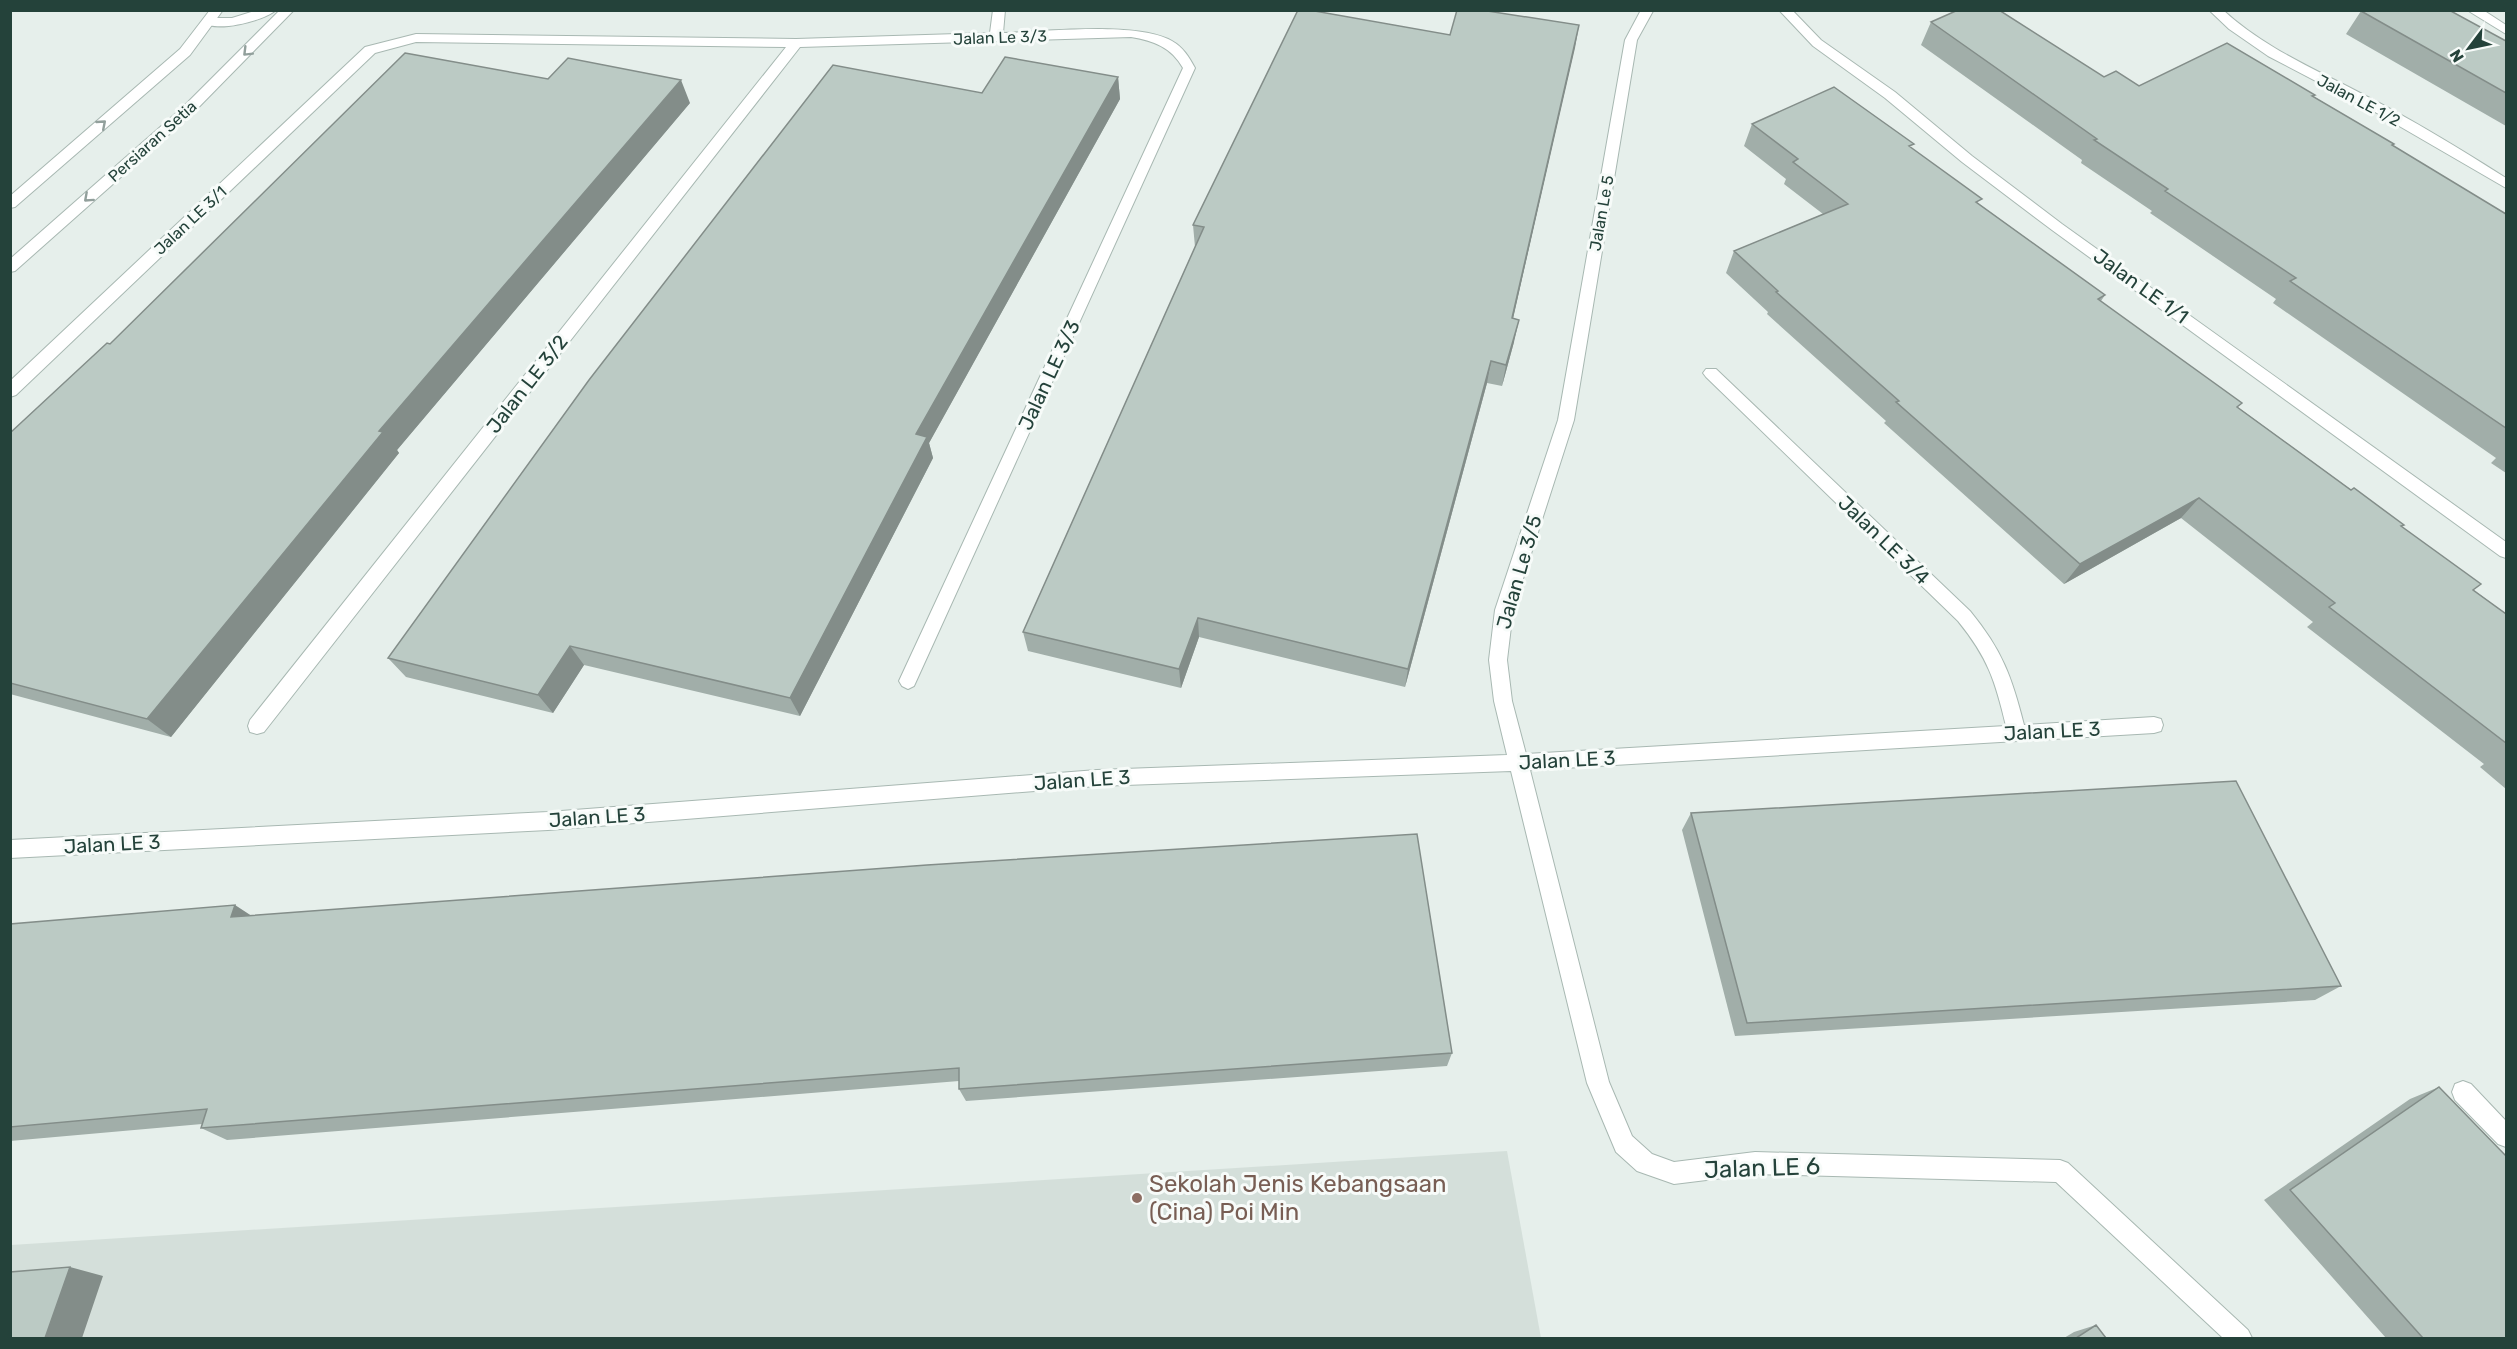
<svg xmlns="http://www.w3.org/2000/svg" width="2517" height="1349" viewBox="0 0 2517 1349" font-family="Rubik,sans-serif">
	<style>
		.built { fill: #d4dfda }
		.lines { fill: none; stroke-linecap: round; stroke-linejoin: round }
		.service-casing { stroke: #a8b8b2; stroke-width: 2 }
		.minor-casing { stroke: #a8b8b2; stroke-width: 2 }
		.tertiary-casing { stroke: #a8b8b2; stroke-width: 2 }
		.service { fill: #fff; fill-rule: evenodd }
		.minor { fill: #fff; fill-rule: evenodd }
		.tertiary { fill: #fff; fill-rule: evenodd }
		.wall { fill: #a1aea9 }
		.shaded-wall { fill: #838d89 }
		.building { fill: #bbcac4; stroke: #838d89; stroke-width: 1.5 }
		.oneway { stroke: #92a09c }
		.education-dot { fill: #8d6e63; stroke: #f7fbf9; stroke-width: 2 }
		.labels { text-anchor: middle; stroke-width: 6; stroke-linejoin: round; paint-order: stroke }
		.far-street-label { font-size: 16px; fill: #24423a; stroke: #f7fbf9 }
		.street-label { font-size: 20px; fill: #24423a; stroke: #f7fbf9 }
		.near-street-label { font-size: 24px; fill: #24423a; stroke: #f7fbf9 }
		.near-education-label { font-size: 24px; fill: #785e54; stroke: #f7fbf9; text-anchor: start }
	</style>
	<rect width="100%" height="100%" fill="#e6efeb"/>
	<!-- built -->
	<path class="built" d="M 1507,1151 L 1541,1338 L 11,1338 L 11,1245 Z"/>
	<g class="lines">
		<!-- service casing -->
		<g class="service-casing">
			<path id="service" d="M 2467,10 L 2483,10 L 2506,25 L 2506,34 Z
				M 2463,1081 L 2471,1084 L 2506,1121 L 2506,1147 L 2498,1144 L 2455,1100 L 2452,1092 L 2455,1084 Z"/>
		</g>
		<!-- minor casing -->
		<g class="minor-casing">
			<path id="minor" d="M 258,10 L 276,10 C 264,21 215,33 203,22 L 209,18 L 232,18 Z
				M 993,10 L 1005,10 L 1003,33 C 1045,32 1136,21 1172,41 C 1183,47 1189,57 1195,68 L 914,686 L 908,689 L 902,686 L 899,681 L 1183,68 C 1171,47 1154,41 1131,37 L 800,47 L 264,732 L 257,734 L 250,732 L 248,726 L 250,720 L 786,47 L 416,42 L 375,53 L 16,395 L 10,397 L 10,381 L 365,47 L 416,34 L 796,39 L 990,33 Z
				M 1641,10 L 1653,11 L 1637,40 L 1574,420 L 1513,610 L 1507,660 L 1512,701 L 1526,754 L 2006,726 C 1995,680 1988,658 1958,621 L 1706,377 L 1703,373 L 1706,369 L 1716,369 L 1970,611 C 2002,650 2012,677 2024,725 L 2154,717 L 2161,719 L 2163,725 L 2161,731 L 2154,733 L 1530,770 L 1609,1082 L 1632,1136 L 1652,1154 L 1674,1162 L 1755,1152 L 2060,1160 L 2068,1163 L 2248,1330 L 2252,1338 L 2223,1338 L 2056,1182 L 1755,1174 L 1674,1184 L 1637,1171 L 1616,1152 L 1587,1083 L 1511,771 L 1097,786 L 548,830 L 10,858 L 10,840 L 548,812 L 1097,770 L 1507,755 L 1494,701 L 1489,660 L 1495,610 L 1558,420 L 1625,40 Z
				M 1779,10 L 1792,10 L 1821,40 L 1895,92 L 1972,156 L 2062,224 L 2506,542 L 2506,558 L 2500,556 L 2052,230 L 1962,162 L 1885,98 L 1813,46 Z
				M 2209,10 L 2223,10 C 2264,48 2315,69 2364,95 C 2413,120 2460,149 2506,178 L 2506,188 L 2375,112 L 2268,56 L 2229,29 Z"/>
		</g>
		<!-- tertiary casing -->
		<g class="tertiary-casing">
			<path id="tertiary" d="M 210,10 L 223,10 L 190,55 L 15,207 L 10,208 L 10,196 L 180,49 Z
				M 280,10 L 294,10 L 193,113 L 15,271 L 10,272 L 10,259 L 183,107 Z"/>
		</g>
		<!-- service -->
		<use href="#service" class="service"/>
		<!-- minor -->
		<use href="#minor" class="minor"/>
		<!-- tertiary -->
		<use href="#tertiary" class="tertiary"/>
	</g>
	<!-- wall -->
	<path class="wall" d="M 2361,11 L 2506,41 L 2506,126 L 2346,34 Z
		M 1931,22 L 2104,77 L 2139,86 L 2313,96 L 2449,180 L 2506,214 L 2506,473 L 2491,463 L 2496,458 L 2273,303 L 2276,299 L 2150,213 L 2152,211 L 2081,163 L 2082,160 L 1921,45 Z
		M 1579,25 L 1513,319 L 1514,342 L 1502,386 L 1487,383 L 1405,687 L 1199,637 L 1181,688 L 1028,651 L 1023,632 L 1195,247 L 1193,225 L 1450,35 Z
		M 1118,77 L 1120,99 L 929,443 L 933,458 L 800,716 L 584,665 L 553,713 L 406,677 L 388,658 L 982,93 Z
		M 690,103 L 397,450 L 399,453 L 171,737 L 10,694 L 10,433 L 110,344 Z
		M 1752,124 L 1912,149 L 1979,204 L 2105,295 L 2101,301 L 2239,408 L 2402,527 L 2474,590 L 2506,614 L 2506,789 L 2480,767 L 2484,764 L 2307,627 L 2313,622 L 2181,518 L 2064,584 L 1884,423 L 1886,421 L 1767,314 L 1768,312 L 1726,273 L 1734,251 L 1823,214 L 1784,184 L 1786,179 L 1744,146 Z
		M 1691,813 L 2341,986 L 2315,1000 L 1735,1036 L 1682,830 Z
		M 251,915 L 1452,1053 L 1447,1066 L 966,1101 L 959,1089 L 959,1081 L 227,1140 L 201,1128 L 202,1124 L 10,1141 L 10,924 Z
		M 2439,1087 L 2506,1338 L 2386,1338 L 2264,1200 L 2410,1099 Z
		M 2096,1325 L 2106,1338 L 2064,1338 L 2074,1332 Z"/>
	<!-- shaded-wall -->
	<path class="shaded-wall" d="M 1579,25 L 1575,48 L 1508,340 L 1512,318 Z
		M 1118,77 L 1120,99 L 929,443 L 933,458 L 800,716 L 790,698 L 916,434 Z
		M 681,80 L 690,103 L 397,450 L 399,453 L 171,737 L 147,719 L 379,431 Z
		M 1519,320 L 1514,342 L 1502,386 L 1506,365 Z
		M 1491,361 L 1487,383 L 1405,687 L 1408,669 Z
		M 2199,498 L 2181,518 L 2064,584 L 2080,564 Z
		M 1198,618 L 1199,637 L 1181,688 L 1179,669 Z
		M 570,646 L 584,665 L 553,713 L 538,695 Z
		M 235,905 L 258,920 L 231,917 Z
		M 70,1267 L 103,1276 L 82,1338 L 45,1338 Z"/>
	<!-- building -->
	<path class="building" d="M 1298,10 L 1309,10 L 1450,35 L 1457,10 L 1481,10 L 1579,25 L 1512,318 L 1519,320 L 1506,365 L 1491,361 L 1408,669 L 1198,618 L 1179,669 L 1023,632 L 1204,227 L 1193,225 Z
		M 1958,10 L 1999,10 L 2104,77 L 2116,71 L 2139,86 L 2227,43 L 2315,95 L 2312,96 L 2394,144 L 2392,145 L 2506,214 L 2506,428 L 2290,281 L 2296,278 L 2165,191 L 2168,189 L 2094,140 L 2097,139 L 1931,22 Z
		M 2362,10 L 2449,10 L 2506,41 L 2506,93 L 2361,11 Z
		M 405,53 L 548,79 L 568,58 L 681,80 L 379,431 L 383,432 L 147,719 L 10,683 L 10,433 L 107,343 L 110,344 Z
		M 1005,57 L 1118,77 L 916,434 L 927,437 L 790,698 L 570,646 L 538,695 L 388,658 L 589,380 L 833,65 L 982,93 Z
		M 1834,87 L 1914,144 L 1909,146 L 1982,199 L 1976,202 L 2105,295 L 2098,299 L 2242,403 L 2237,407 L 2351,490 L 2354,488 L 2404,525 L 2401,526 L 2481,584 L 2473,590 L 2506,614 L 2506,743 L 2329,607 L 2335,603 L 2199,498 L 2080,564 L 1896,402 L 1899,401 L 1776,292 L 1778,291 L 1734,251 L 1848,204 L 1793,162 L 1798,159 L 1752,124 Z
		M 2236,781 L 2341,986 L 1747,1023 L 1691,813 Z
		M 1417,834 L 1452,1053 L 959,1089 L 959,1068 L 201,1128 L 207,1109 L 10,1127 L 10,924 L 235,905 L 231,917 L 927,865 Z
		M 2439,1087 L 2506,1156 L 2506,1338 L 2423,1338 L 2290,1190 Z
		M 70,1267 L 45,1338 L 10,1338 L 10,1272 Z
		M 2096,1325 L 2106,1338 L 2076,1338 Z"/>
	<!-- one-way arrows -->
	<defs><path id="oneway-chevron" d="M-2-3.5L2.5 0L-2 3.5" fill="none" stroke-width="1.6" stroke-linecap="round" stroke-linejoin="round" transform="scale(1.5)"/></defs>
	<g class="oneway">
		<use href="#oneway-chevron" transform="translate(247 52) rotate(135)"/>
		<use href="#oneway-chevron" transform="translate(102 124) rotate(-41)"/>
		<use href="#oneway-chevron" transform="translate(88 198) rotate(138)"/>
	</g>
	<!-- markers -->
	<circle class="education-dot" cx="1137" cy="1198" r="6"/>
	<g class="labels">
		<!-- far-street labels -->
		<g class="far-street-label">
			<text transform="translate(1000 37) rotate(-2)" y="6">Jalan Le 3/3</text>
			<text transform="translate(2359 100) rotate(28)" y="6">Jalan LE 1/2</text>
			<text transform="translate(152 141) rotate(-42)" y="6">Persiaran Setia</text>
			<text transform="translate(1601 213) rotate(-80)" y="6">Jalan Le 5</text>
			<text transform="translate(190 220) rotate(-43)" y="6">Jalan LE 3/1</text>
		</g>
		<!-- street labels -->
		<g class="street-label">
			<text transform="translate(2141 286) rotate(36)" y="7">Jalan LE 1/1</text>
			<text transform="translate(1049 375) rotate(-65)" y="7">Jalan LE 3/3</text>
			<text transform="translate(527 384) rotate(-52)" y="7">Jalan LE 3/2</text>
			<text transform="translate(1884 540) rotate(44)" y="7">Jalan LE 3/4</text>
			<text transform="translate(1519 572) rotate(-74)" y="7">Jalan Le 3/5</text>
			<text transform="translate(2052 731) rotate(-3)" y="7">Jalan LE 3</text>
			<text transform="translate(1567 760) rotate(-3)" y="7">Jalan LE 3</text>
			<text transform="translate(1082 780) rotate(-4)" y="7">Jalan LE 3</text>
			<text transform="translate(597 817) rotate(-4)" y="7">Jalan LE 3</text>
			<text transform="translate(112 844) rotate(-3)" y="7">Jalan LE 3</text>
		</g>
		<!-- near-street labels -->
		<g class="near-street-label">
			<text transform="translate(1762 1168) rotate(-2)" y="8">Jalan LE 6</text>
		</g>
		<!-- near-education labels -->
		<g class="near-education-label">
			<text x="1149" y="1192">Sekolah Jenis Kebangsaan<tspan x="1149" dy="28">(Cina) Poi Min</tspan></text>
		</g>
	</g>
	<!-- border -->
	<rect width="2517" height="1349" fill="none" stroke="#24423a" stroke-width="24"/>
	<!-- north arrow -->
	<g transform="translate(2469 48) rotate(238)" stroke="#f7fbf9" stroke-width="4.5" paint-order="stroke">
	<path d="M0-4.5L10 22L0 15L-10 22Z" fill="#24423a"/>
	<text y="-9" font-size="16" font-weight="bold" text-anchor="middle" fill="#24423a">N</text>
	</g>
</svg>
